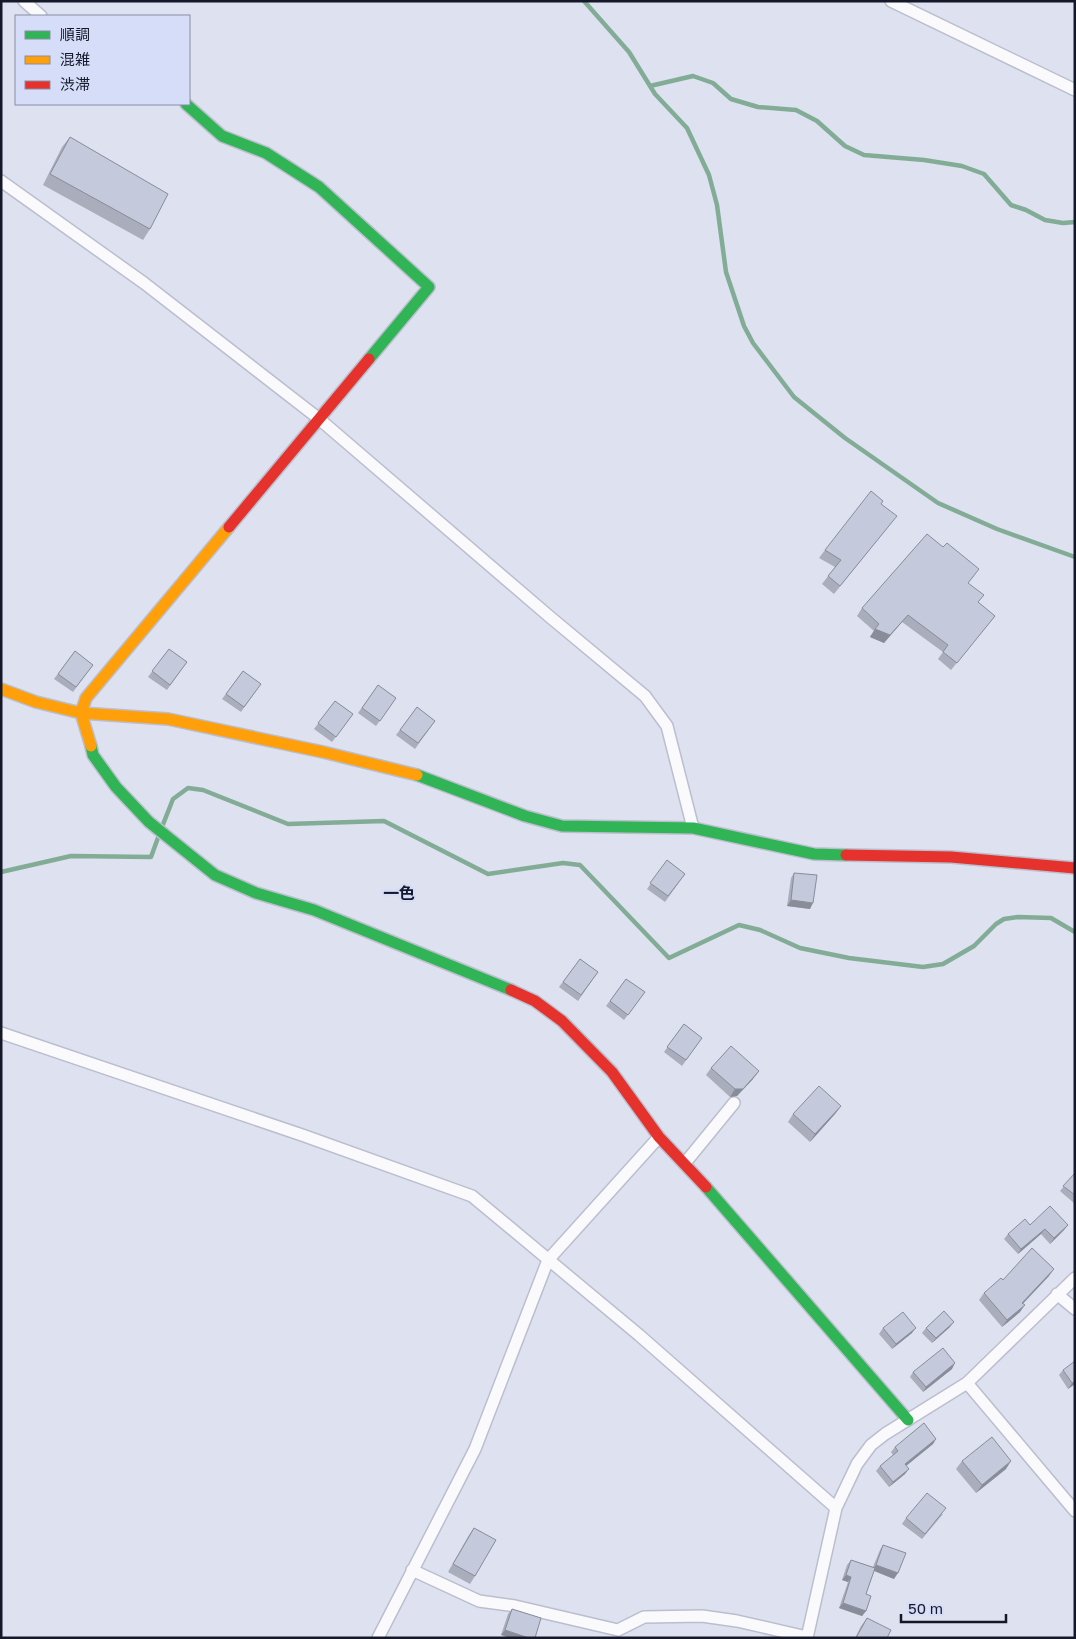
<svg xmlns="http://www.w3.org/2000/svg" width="1076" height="1639" viewBox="0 0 1076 1639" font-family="'Golos Text','Noto Sans JP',sans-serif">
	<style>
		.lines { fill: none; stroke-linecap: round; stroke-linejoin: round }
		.stream { stroke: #83ac96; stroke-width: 4.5 }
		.street-casing { stroke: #bbbecd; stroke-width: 14 }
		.fast-casing { stroke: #bbbecd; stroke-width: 14 }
		.slow-casing { stroke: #bbbecd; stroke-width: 14 }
		.jam-casing { stroke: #bbbecd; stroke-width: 14 }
		.street { stroke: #fafafd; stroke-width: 11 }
		.fast { stroke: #30b455; stroke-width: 11 }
		.slow { stroke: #ff9f0a; stroke-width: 11 }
		.jam { stroke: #e5322d; stroke-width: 11 }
		.wall { fill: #a9adbc }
		.shaded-wall { fill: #898d99 }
		.building { fill: #c4c9db; stroke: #898d99 }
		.labels { text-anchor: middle; stroke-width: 4.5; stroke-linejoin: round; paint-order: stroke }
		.quarter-label { font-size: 16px; font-weight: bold; fill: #141828; stroke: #d5ddf8 }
	</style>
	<rect width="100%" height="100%" fill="#dde1f0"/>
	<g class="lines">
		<!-- stream -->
		<path class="stream" d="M 584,1 L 629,52 L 655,94 L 687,128 L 709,175 L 717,205 L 726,272 L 744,326 L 753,343 L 794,397 L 845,438 L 938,503 L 997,529 L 1075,557
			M 650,86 L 693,76 L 713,83 L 731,99 L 758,107 L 796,110 L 817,121 L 845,146 L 864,155 L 924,160 L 962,166 L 984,174 L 1011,205 L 1026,210 L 1045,220 L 1063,223 L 1075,222
			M 162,827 L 173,799 L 188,788 L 203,790 L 288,824 L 384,821 L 488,874 L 563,863 L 580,865 L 669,958 L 739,925 L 760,930 L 800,948 L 849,958 L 923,967 L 943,964 L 974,946 L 996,924 L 1004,919 L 1018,917 L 1051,918 L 1075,932
			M 1,872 L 71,856 L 151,857 L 159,835"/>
		<!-- street casing -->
		<g class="street-casing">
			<path id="street" d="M 24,1 L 41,16
				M 891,1 L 1075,90
				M 1,181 L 144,283 L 318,418 L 550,617 L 645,696 L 667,726 L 693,828
				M 1,1033 L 302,1135 L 472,1196 L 639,1335 L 836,1508
				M 685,1163 L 734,1103
				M 1057,1294 L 1075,1309
				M 967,1383 L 1075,1511
				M 412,1570 L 479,1601 L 515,1606 L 618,1630 L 644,1617 L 702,1616 L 737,1621 L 807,1637
				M 378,1638 L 475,1449 L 548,1260 L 659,1137
				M 807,1638 L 836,1508 L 857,1464 L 871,1445 L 885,1434 L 967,1383 L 1075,1278"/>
		</g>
		<!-- fast casing -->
		<g class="fast-casing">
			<path id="fast" d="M 186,104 L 222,136 L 266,153 L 319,187 L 429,287 L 369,359
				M 91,746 L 93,755 L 116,787 L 149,822 L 215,875 L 256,893 L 314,910 L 511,990
				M 417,775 L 525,816 L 562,826 L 693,828 L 814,854 L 846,855
				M 706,1187 L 908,1420"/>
		</g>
		<!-- slow casing -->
		<g class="slow-casing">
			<path id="slow" d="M 1,689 L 36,702 L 81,713 L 168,719 L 323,752 L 417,775
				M 91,746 L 81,713 L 86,698 L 229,527"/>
		</g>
		<!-- jam casing -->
		<g class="jam-casing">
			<path id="jam" d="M 229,527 L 369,359
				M 846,855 L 951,857 L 1075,868
				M 511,990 L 535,1001 L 562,1021 L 612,1072 L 659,1137 L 706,1187"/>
		</g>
		<!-- street -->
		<use href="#street" class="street"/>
		<!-- fast -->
		<use href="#fast" class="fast"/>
		<!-- slow -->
		<use href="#slow" class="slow"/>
		<!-- jam -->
		<use href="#jam" class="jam"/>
	</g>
	<!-- wall -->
	<path class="wall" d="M 70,137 L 150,229 L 143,240 L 43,185 L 62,147 Z
		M 881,504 L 891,523 L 834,594 L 822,584 L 835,567 L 819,558 L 825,550 Z
		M 974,576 L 968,583 L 979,603 L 995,616 L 951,670 L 938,659 L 943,652 L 902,622 L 884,643 L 870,637 L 874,631 L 857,616 L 862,608 Z
		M 169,649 L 187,662 L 167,690 L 148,677 Z
		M 75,651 L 93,665 L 73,692 L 54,679 Z
		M 243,671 L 261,684 L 241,712 L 222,699 Z
		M 378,685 L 396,698 L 376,726 L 358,713 Z
		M 335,701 L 353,714 L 332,742 L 314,729 Z
		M 417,707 L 435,721 L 415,749 L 396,735 Z
		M 667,860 L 685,874 L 665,902 L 647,889 Z
		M 794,873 L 810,909 L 787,906 L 791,878 Z
		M 580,959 L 598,972 L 578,1001 L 559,987 Z
		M 626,979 L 645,992 L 624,1020 L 606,1006 Z
		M 684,1024 L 702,1038 L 682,1066 L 664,1052 Z
		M 711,1068 L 753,1079 L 737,1096 L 730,1097 L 706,1075 Z
		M 841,1106 L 835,1114 L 810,1142 L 788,1122 L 793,1114 Z
		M 1075,1173 L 1075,1204 L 1060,1191 Z
		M 1030,1225 L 1068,1225 L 1064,1230 L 1050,1244 L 1041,1234 L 1018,1254 L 1004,1239 L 1008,1234 Z
		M 1049,1276 L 1023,1303 L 1020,1312 L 1002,1327 L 979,1300 L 984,1293 L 1003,1280 Z
		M 950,1327 L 932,1343 L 922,1333 L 926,1328 Z
		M 883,1328 L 912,1333 L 892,1349 L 879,1334 Z
		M 952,1369 L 923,1392 L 910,1377 L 913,1372 Z
		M 1063,1370 L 1075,1384 L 1068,1389 L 1059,1375 Z
		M 936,1439 L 933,1444 L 906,1466 L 905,1474 L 889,1487 L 876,1471 L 880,1466 L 893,1455 L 891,1452 L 895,1447 Z
		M 962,1461 L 1006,1469 L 976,1493 L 956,1469 Z
		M 943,1514 L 922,1539 L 902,1524 L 906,1518 Z
		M 474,1528 L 475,1576 L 470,1584 L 448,1572 L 469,1535 Z
		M 883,1545 L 894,1579 L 874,1571 L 866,1594 L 866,1611 L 862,1616 L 839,1608 L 848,1582 L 842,1580 L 847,1565 L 851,1560 L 873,1567 L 880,1550 Z
		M 512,1609 L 541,1618 L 501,1635 L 508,1614 Z
		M 867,1618 L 887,1638 L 855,1638 L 861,1626 Z"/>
	<!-- shaded-wall -->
	<path class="shaded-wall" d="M 908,615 L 884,643 L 870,637 L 875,629 Z
		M 791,900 L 813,903 L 810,909 L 787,906 Z
		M 759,1071 L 753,1079 L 737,1096 L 730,1097 L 735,1089 Z
		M 841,1106 L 835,1114 L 810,1142 L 815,1134 Z
		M 1068,1225 L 1064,1230 L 1050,1244 L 1054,1238 Z
		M 1045,1229 L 1041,1234 L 1018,1254 L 1021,1249 Z
		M 1054,1269 L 1049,1276 L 1018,1309 L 1022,1303 Z
		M 1025,1305 L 1020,1312 L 1002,1327 L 1007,1320 Z
		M 954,1322 L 950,1327 L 932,1343 L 936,1338 Z
		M 916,1328 L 912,1333 L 892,1349 L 896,1344 Z
		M 955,1363 L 952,1369 L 923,1392 L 926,1387 Z
		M 1075,1382 L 1075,1384 L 1068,1389 L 1072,1383 Z
		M 936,1439 L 933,1444 L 901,1470 L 905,1464 Z
		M 1011,1461 L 1006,1469 L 976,1493 L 982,1485 Z
		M 909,1469 L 905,1474 L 889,1487 L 893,1482 Z
		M 876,1565 L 898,1573 L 894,1579 L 872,1570 Z
		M 846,1575 L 851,1577 L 848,1582 L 842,1580 Z
		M 843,1603 L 866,1611 L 862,1616 L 839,1608 Z
		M 505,1630 L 529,1638 L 510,1638 L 501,1635 Z"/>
	<!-- building -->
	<path class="building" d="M 70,137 L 168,194 L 150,229 L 50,174 Z
		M 871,491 L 883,501 L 881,504 L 897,516 L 840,586 L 828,576 L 841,560 L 825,550 Z
		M 927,534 L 943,547 L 947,543 L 979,569 L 968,583 L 984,595 L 978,602 L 995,616 L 957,663 L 943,652 L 948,645 L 908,615 L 890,635 L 875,629 L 879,624 L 862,608 Z
		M 169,649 L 187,662 L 170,685 L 152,671 Z
		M 75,651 L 93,665 L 76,687 L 58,674 Z
		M 243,671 L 261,684 L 244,707 L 226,694 Z
		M 378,685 L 396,698 L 380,721 L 362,708 Z
		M 335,701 L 353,714 L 336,737 L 318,723 Z
		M 417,707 L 435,721 L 418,743 L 400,730 Z
		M 667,860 L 685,874 L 668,896 L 650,883 Z
		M 794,873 L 817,875 L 813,903 L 791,900 Z
		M 580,959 L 598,972 L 581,995 L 563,982 Z
		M 626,979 L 645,992 L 628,1015 L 610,1001 Z
		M 684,1024 L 702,1038 L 686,1060 L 667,1047 Z
		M 731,1046 L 759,1071 L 743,1089 L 735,1089 L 711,1068 Z
		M 819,1086 L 841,1106 L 815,1134 L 793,1114 Z
		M 1075,1173 L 1075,1195 L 1063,1186 Z
		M 1050,1206 L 1068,1225 L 1054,1238 L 1045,1229 L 1021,1249 L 1008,1234 L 1025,1219 L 1030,1225 Z
		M 1032,1248 L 1054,1269 L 1022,1303 L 1025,1305 L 1007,1320 L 984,1293 L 1001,1278 L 1003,1280 Z
		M 944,1311 L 954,1322 L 936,1338 L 926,1328 Z
		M 903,1312 L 916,1328 L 896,1344 L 883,1328 Z
		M 943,1348 L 955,1363 L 926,1387 L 913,1372 Z
		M 1075,1361 L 1075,1382 L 1072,1383 L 1063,1370 Z
		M 924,1423 L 936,1439 L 905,1464 L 909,1469 L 893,1482 L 880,1466 L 898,1451 L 895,1447 Z
		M 992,1437 L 1011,1461 L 982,1485 L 962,1461 Z
		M 927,1493 L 946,1508 L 925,1534 L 906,1518 Z
		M 474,1528 L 496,1540 L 475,1576 L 453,1564 Z
		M 883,1545 L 906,1553 L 898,1573 L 876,1565 Z
		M 851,1560 L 875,1568 L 866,1594 L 871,1596 L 866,1611 L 843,1603 L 851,1577 L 846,1575 Z
		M 512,1609 L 541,1618 L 535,1638 L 529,1638 L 505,1630 Z
		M 867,1618 L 891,1630 L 887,1638 L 856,1638 Z"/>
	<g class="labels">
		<!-- quarter labels -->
		<g class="quarter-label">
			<text x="399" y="899">一色</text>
		</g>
	</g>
	<!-- border -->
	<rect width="1076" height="1639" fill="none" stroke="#141828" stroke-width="5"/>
	<!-- legend -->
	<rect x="15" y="15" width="175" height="90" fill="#d5ddf8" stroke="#888ea5"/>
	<rect x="25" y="31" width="25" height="8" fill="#30b455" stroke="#888ea5"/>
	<text x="60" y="40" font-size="15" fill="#141828">順調</text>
	<rect x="25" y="56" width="25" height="8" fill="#ff9f0a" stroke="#888ea5"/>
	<text x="60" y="65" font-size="15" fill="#141828">混雑</text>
	<rect x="25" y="81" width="25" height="8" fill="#e5322d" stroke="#888ea5"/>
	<text x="60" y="90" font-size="15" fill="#141828">渋滞</text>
	<!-- scale -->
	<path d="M901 1614v8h105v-8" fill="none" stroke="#141828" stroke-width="2.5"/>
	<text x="908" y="1614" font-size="15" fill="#141828" stroke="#d5ddf8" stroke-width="4" paint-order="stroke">50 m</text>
</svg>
